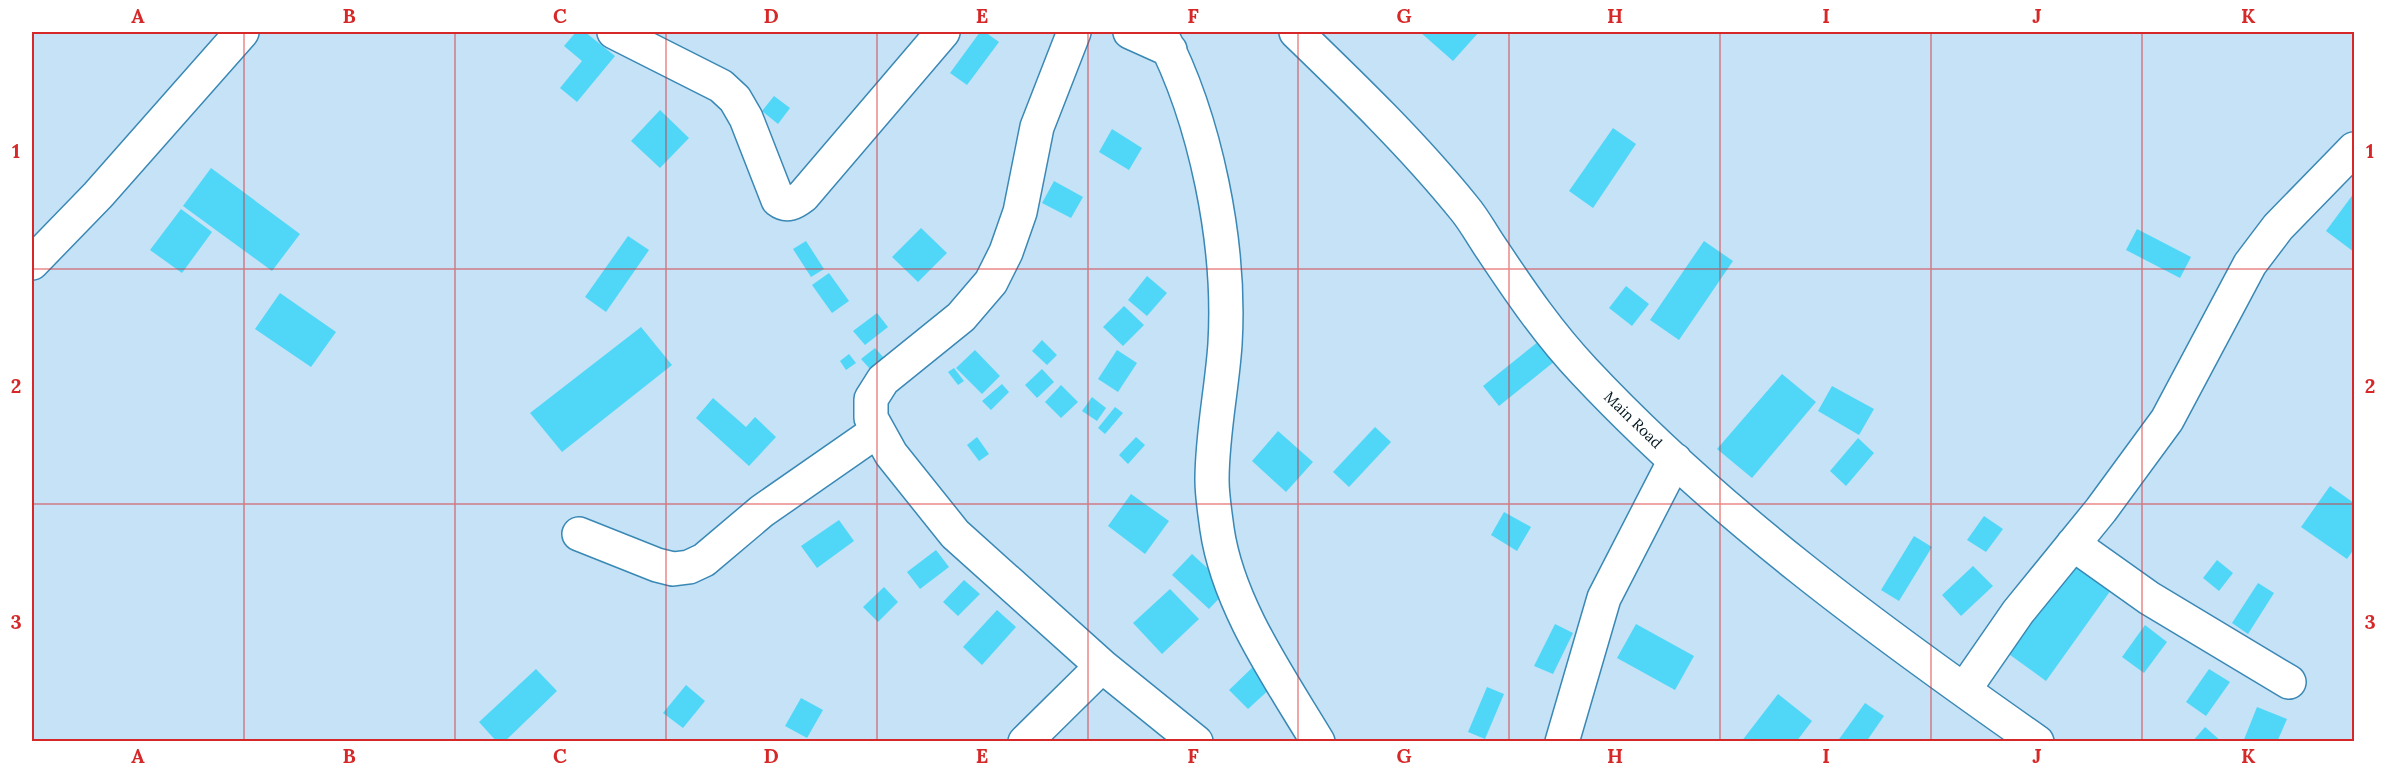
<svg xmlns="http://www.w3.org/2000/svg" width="2386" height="773" viewBox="0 0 2386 773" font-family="Lora,serif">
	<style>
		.building { fill: #50d7f8 }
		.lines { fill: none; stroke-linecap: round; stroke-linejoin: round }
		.minor-casing { stroke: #3988b5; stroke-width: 36 }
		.minor { stroke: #fff; stroke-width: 33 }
		.grid { fill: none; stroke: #d62828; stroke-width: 1.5; stroke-opacity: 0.55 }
		.labels { text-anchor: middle; stroke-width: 6; stroke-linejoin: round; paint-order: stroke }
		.street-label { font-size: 15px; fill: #001522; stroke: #fefffe }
		.neatline { fill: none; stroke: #d62828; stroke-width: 2 }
		.grid-label { font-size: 20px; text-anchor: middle; font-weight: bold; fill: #d62828 }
	</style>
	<rect width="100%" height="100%" fill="#c5e2f6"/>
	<!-- building -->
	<path class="building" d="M 576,32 L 585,32 L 615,56 L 577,102 L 560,88 L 582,61 L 564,46 Z
		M 980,32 L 985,32 L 999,42 L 967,85 L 950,73 Z
		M 1420,32 L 1479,32 L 1453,61 Z
		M 774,96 L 790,108 L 778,124 L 762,111 Z
		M 660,110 L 689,138 L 660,168 L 631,141 Z
		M 1613,128 L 1636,144 L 1593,208 L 1569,191 Z
		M 1112,129 L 1142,148 L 1129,170 L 1099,152 Z
		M 211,168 L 300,234 L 272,271 L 183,206 Z
		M 1054,181 L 1083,197 L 1071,218 L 1042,203 Z
		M 2354,193 L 2354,252 L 2326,231 Z
		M 181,209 L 212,232 L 182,273 L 150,250 Z
		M 921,228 L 947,253 L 918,282 L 892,257 Z
		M 2137,229 L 2191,257 L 2180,278 L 2126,250 Z
		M 628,236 L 649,250 L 606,312 L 585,297 Z
		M 806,241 L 824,269 L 811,277 L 793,249 Z
		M 1704,241 L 1733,261 L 1679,340 L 1650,320 Z
		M 829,273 L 849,301 L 832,313 L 812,285 Z
		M 1147,276 L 1167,293 L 1147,316 L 1128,300 Z
		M 1626,286 L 1649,304 L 1632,326 L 1609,308 Z
		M 280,293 L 336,332 L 311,367 L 255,329 Z
		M 1124,306 L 1144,325 L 1123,346 L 1103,327 Z
		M 877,313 L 888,327 L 865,345 L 853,331 Z
		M 641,327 L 672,365 L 562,452 L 530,413 Z
		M 1042,340 L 1057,355 L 1047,365 L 1032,351 Z
		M 1539,341 L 1555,361 L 1499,406 L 1483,386 Z
		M 875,348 L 884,358 L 870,369 L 861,359 Z
		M 975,350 L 1000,376 L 982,394 L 956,368 Z
		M 1117,350 L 1137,363 L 1118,392 L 1098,379 Z
		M 849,354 L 856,363 L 846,370 L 840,361 Z
		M 954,368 L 964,381 L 958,385 L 948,372 Z
		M 1042,369 L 1054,382 L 1037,398 L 1025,385 Z
		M 1782,374 L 1816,402 L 1752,478 L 1717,449 Z
		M 1002,384 L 1009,392 L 991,410 L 982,401 Z
		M 1061,385 L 1078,402 L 1061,418 L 1045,402 Z
		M 1832,386 L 1874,409 L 1859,435 L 1818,411 Z
		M 1092,397 L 1106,408 L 1097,421 L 1082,411 Z
		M 713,398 L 746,427 L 755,417 L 776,437 L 749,466 L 696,418 Z
		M 1115,407 L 1123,413 L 1105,434 L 1098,428 Z
		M 1375,427 L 1391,442 L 1349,487 L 1333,472 Z
		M 1278,431 L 1313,462 L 1286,492 L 1252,461 Z
		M 977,437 L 989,454 L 979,461 L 967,445 Z
		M 1136,437 L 1145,445 L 1128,464 L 1119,455 Z
		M 1858,438 L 1874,453 L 1846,486 L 1830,471 Z
		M 2330,486 L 2354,503 L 2354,549 L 2347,559 L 2301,527 Z
		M 1131,494 L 1169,521 L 1145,554 L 1108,526 Z
		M 1504,512 L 1531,527 L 1517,551 L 1491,535 Z
		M 1984,516 L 2003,529 L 1986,552 L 1967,540 Z
		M 839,520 L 854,541 L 817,568 L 801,546 Z
		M 1914,536 L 1932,547 L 1899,601 L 1881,590 Z
		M 936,550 L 949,567 L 920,589 L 907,572 Z
		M 1192,554 L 1229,588 L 1209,609 L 1172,575 Z
		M 2217,560 L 2233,573 L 2219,591 L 2203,578 Z
		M 2071,561 L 2111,590 L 2046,681 L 2006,652 Z
		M 1973,566 L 1993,586 L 1961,616 L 1942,595 Z
		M 964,580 L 980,594 L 958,616 L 943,602 Z
		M 2258,583 L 2274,593 L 2248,634 L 2232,623 Z
		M 884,587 L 898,602 L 878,622 L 863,607 Z
		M 1170,589 L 1199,619 L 1162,654 L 1133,623 Z
		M 997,610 L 1016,627 L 982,665 L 963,647 Z
		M 1555,624 L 1573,633 L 1553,674 L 1534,666 Z
		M 1636,624 L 1694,656 L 1675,690 L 1617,658 Z
		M 2145,625 L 2167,642 L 2144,673 L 2122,657 Z
		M 1254,666 L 1273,686 L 1248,709 L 1229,690 Z
		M 536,669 L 557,691 L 504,742 L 497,742 L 479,722 Z
		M 2209,669 L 2230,682 L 2206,716 L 2186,702 Z
		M 686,685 L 705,701 L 683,728 L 663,713 Z
		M 1487,687 L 1504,694 L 1485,739 L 1468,732 Z
		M 1778,694 L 1812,721 L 1796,742 L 1741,742 Z
		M 801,698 L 823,710 L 807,738 L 785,726 Z
		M 1865,703 L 1884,716 L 1866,742 L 1837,742 Z
		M 2257,707 L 2287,719 L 2277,742 L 2243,742 Z
		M 2205,727 L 2222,742 L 2192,742 Z"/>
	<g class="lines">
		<!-- minor casing -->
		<g class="minor-casing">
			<path id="minor" d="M 614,32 L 721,86 L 735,99 L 746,118 L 778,200 C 787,207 794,203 803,196 L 943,32
				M 1074,32 L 1037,127 L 1020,212 L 1006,252 L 991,282 L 961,317 L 883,380 L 871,399 L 871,418 L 891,454 L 955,534 L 1102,666 L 1196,742
				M 1130,32 L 1170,50
				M 1160,32 C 1206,120 1231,244 1225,344 C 1222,389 1212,434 1212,480 C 1212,496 1215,513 1217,529 C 1228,605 1279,677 1318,742
				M 1296,32 C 1354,88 1413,145 1464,208 C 1475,221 1483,237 1493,251 C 1521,293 1549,334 1584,371 C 1717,513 1877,630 2037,742
				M 32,263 L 98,195 L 242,32
				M 579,534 L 657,565 L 673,569 L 689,567 L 704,560 L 762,511 L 877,431
				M 2073,544 L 2149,598 L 2289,682
				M 1964,690 L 2018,612 L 2101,510 L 2167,420 L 2250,264 L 2278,227 L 2354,149
				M 1025,742 L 1102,666
				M 1562,742 L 1604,598 L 1675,460"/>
		</g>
		<!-- minor -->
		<use href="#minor" class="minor"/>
	</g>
	<!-- grid -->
	<path class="grid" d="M 244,32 L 244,742M 455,32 L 455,742M 666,32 L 666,742M 877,32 L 877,742M 1088,32 L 1088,742M 1298,32 L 1298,742M 1509,32 L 1509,742M 1720,32 L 1720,742M 1931,32 L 1931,742M 2142,32 L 2142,742M 32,269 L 2354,269M 32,504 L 2354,504"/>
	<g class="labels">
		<!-- street labels -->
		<g class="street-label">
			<text transform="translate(1633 420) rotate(44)" y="5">Main Road</text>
		</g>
	</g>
	<!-- border -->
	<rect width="2386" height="773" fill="none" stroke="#fefffe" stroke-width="66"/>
	<rect x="33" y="33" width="2320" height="707" class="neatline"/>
	<g class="grid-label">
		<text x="138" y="23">A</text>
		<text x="349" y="23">B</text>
		<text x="560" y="23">C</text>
		<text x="771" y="23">D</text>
		<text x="982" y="23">E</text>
		<text x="1193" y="23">F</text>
		<text x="1404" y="23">G</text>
		<text x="1615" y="23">H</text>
		<text x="1826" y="23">I</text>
		<text x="2037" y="23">J</text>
		<text x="2248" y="23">K</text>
		<text x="16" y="158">1</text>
		<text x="2370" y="158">1</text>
		<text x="16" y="393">2</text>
		<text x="2370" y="393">2</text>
		<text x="16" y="629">3</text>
		<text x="2370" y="629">3</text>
		<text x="138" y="763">A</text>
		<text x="349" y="763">B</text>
		<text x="560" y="763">C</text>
		<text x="771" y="763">D</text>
		<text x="982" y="763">E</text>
		<text x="1193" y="763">F</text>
		<text x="1404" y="763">G</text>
		<text x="1615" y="763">H</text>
		<text x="1826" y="763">I</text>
		<text x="2037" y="763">J</text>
		<text x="2248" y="763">K</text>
	</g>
</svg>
